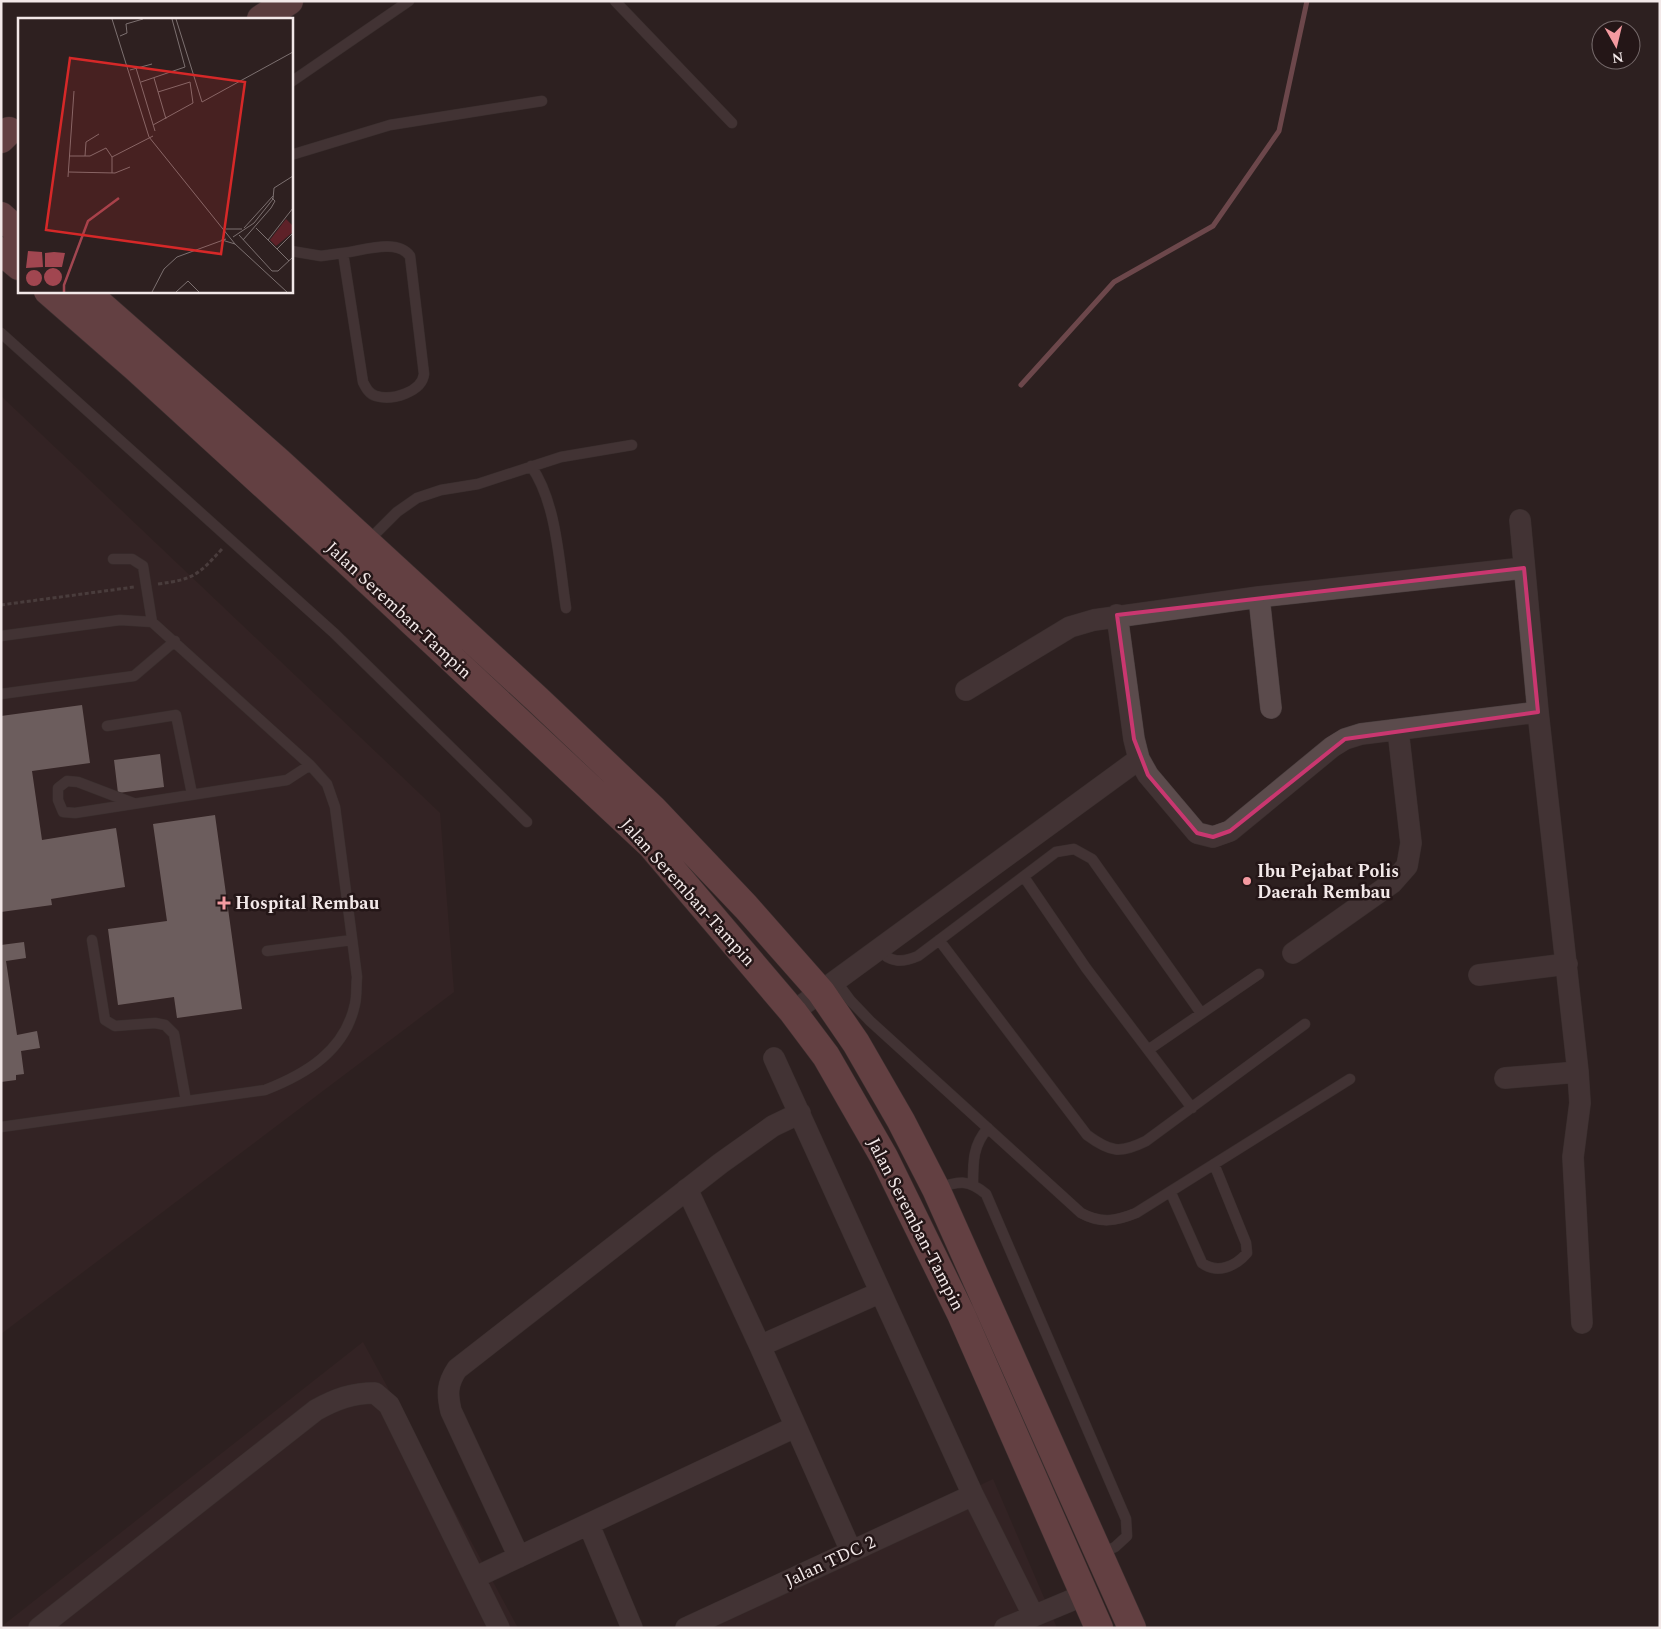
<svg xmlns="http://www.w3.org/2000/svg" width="1661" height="1629" viewBox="0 0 1661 1629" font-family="Spectral,serif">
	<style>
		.built { fill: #3b2728 }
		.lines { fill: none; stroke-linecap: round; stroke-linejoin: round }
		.stream { stroke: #b9777e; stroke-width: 5 }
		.building { fill: #b9a7a7 }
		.service-casing { stroke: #4a3f3f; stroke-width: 11 }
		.minor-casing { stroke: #4a3f3f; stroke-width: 22 }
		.primary-casing { stroke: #4a3f3f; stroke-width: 29 }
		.trunk-casing { stroke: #4a3f3f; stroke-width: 29 }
		.path { stroke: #6a5d5d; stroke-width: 3; stroke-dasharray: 4 2.5; stroke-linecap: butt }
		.service { stroke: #5b4b4c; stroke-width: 10 }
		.minor { stroke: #5b4b4c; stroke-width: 21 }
		.primary { stroke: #925f63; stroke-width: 28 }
		.trunk { stroke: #a4666a; stroke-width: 28 }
		.marked { fill: none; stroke: #c93770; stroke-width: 4; stroke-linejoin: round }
		.poi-dot { fill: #f49aa0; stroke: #241617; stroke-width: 2 }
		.labels { text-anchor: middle; stroke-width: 5; stroke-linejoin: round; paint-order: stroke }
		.street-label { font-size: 18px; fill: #f2e8e8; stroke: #241617 }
		.poi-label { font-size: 18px; font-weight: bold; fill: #f2e8e8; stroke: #241617; text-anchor: start }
		.inset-river { fill: none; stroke: #a14650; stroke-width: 2.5 }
		.inset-road { fill: none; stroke: #7c7070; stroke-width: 1 }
		.view { fill: #d62828; fill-opacity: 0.15; stroke: #d62828; stroke-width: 2.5 }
		.inset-edge { fill: none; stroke: #f2e8e8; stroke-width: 2.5 }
	</style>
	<rect width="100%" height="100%" fill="#2e2020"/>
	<!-- built -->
	<path class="built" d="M 1,396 L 440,813 L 454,992 L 1,1334 Z
		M 363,1342 L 518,1628 L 1,1628 L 1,1627 Z
		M 993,1479 L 1057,1628 L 686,1628 Z"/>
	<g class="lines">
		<!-- stream -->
		<path class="stream" d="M 1021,385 L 1114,282 L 1213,226 L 1279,131 L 1307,1"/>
	</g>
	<!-- building -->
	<path class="building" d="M 82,705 L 90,763 L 32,771 L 42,840 L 116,828 L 125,887 L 51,899 L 52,905 L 1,912 L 1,716 Z
		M 160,754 L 164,787 L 118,793 L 114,760 Z
		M 215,815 L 242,1009 L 177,1018 L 174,997 L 118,1005 L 108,929 L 167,921 L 153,824 Z
		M 24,942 L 26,958 L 6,961 L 17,1035 L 37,1031 L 40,1048 L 21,1051 L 24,1074 L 16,1075 L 16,1080 L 1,1082 L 1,945 Z"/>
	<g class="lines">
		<!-- service casing -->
		<g class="service-casing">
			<path id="service" d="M 615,1 L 732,123
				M 291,82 L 409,1
				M 291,155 L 390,125 L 542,101
				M 291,251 L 321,256 L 343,253 L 363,382 C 366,388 369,394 376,396 C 392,401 422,392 424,374 L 410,256 C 397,238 362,251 343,253
				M 1,333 L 334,633 L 527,822
				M 531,466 C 557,503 559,563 566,608
				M 367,542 L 397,512 L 417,498 L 441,490 L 478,484 L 561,457 L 632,445
				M 113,559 L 132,559 L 143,566 L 152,622
				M 1,636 L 120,620 L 152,622 L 310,765 L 327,784 L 335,807 L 357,977 C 356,986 357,995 355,1004 C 345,1051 306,1074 265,1090 L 1,1127
				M 1,694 L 134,676 L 175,641
				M 107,726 L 176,715 L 192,794
				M 133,803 L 78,782 L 67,781 L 58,788 L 58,800 L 63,812 L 75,813 L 287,780 L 310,765
				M 1024,877 L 1086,968 L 1192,1108
				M 92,940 L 105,1020 L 115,1026 L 155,1023 L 165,1025 L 174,1034 L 186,1101
				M 939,940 L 1087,1135 C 1110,1152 1120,1154 1146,1141 L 1305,1024
				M 878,949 C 890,963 902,963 918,956 L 1056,852 L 1074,849 L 1092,859 L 1201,1013
				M 267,951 L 352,940
				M 836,981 L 850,1000 L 870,1021 L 1081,1213 C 1101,1224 1116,1221 1136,1213 L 1350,1079
				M 1148,1050 L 1259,974
				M 973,1184 C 973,1161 973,1145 988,1128
				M 937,1188 C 959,1181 968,1179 986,1194 L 1126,1519 L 1127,1536 L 1115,1547 L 1099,1554
				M 1171,1193 L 1202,1263 C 1217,1274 1235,1267 1247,1253 L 1246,1243 L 1214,1164"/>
		</g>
		<!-- minor casing -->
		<g class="minor-casing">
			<path id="minor" d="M 1520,520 L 1538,712 L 1578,1072 L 1580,1103 L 1573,1157 L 1582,1323
				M 1259,597 L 1271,708
				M 1117,615 L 1134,739 L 1139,759 L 1148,775 L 1197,833 L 1213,837 L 1230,831 L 1332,747 L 1345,739 L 1361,734 L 1538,712
				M 966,690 L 1070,627 L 1094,620 L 1259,597 L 1524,568
				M 1293,953 L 1392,883 L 1407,866 L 1411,843 L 1398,730
				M 1479,975 L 1567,964
				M 793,1012 L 1139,759
				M 774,1058 L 973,1495 L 1033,1615
				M 1505,1078 L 1578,1072
				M 687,1189 L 760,1346 L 851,1551
				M 760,1346 L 879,1293
				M 589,1525 L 632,1628
				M 519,1557 L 451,1411 C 447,1394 447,1384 457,1369 L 721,1163 L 773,1126 L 800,1113
				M 476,1577 L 795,1427
				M 39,1628 L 316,1410 C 336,1399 352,1393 375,1393 L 389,1405 L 499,1628
				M 686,1628 L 973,1495
				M 1005,1628 L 1084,1595"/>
		</g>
		<!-- primary casing -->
		<g class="primary-casing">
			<path id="primary" d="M 261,19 L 289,1"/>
		</g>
		<!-- trunk casing -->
		<g class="trunk-casing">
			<path id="trunk" d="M 1,139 L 9,131
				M 1,216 L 19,232
				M 1,251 L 19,266
				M 48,291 L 136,368 L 345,559 L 651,845 L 793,1012 L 826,1056 L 884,1157 L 961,1314 L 1099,1628
				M 85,291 L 279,462 L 537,699 L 653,809 L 746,907 L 821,992 L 856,1043 L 901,1121 L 936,1189 L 1132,1628"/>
		</g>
		<!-- path -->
		<path class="path" d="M 158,584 C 194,579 197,576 222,549
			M 1,605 L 134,587"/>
		<!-- service -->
		<use href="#service" class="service"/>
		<!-- minor -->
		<use href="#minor" class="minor"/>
		<!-- primary -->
		<use href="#primary" class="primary"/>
		<!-- trunk -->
		<use href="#trunk" class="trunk"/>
	</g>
	<!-- marked area -->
	<path d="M0 0H1661V1629H0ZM 1524,568 L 1538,712 L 1345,739 L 1230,831 L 1213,837 L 1197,833 L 1148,775 L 1134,739 L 1117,615 Z" fill="#2e2020" fill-opacity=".55" fill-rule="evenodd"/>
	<path class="marked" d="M 1524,568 L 1538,712 L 1345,739 L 1230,831 L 1213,837 L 1197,833 L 1148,775 L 1134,739 L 1117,615 Z"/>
	<!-- markers -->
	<g class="poi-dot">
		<circle cx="1247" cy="881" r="5"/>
		<path d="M221.5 895.5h5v5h5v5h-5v5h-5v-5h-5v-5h5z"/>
	</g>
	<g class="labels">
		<!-- street labels -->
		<g class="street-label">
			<text transform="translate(399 610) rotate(43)" y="6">Jalan Seremban-Tampin</text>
			<text transform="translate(688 892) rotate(48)" y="6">Jalan Seremban-Tampin</text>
			<text transform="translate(916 1224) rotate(63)" y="6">Jalan Seremban-Tampin</text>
			<text transform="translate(830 1561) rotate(-25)" y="6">Jalan TDC 2</text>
		</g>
		<!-- poi labels -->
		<g class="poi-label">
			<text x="1257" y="877">Ibu Pejabat Polis<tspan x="1257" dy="21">Daerah Rembau</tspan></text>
			<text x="235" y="909">Hospital Rembau</text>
		</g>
	</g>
	<!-- overview -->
	<g transform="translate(18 18)">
		<rect width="275" height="275" fill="#2e2020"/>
		<path d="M 268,201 L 275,208 L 275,214 L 258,228 L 252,222 Z" fill="#5e2128"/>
		<path d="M 10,233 L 24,234 L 25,249 L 8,250 ZM 36,234 L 47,235 L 44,249 L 27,249 L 27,235 ZM26 259a9 9 0 1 1 18 0a9 9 0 1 1-18 0ZM8 260a8 8 0 1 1 16 0a8 8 0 1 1-16 0Z" fill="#a14650"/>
		<path class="inset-river" d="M 46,274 L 46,267 L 70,203 L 101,180"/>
		<path class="inset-road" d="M 94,1 L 131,119 L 217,226 L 269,274M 158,1 L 184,84 L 275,34M 102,18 L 109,15 L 108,6 L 125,1M 118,50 L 137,113M 112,52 L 134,46M 136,60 L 148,101M 123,64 L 167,49 L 154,1M 140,74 L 172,64M 135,107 L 175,85 L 172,64M 51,138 L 72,138 L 88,130 L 94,139 L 94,155M 67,138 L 68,124 L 81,116M 94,139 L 135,118M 51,154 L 97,155 L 112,149M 50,159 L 56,73M 226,210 L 255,178M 238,210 L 271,243M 208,211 L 224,211M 207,214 L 204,222 L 217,226M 221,217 L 254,253 L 260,253 L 275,239M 215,219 L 236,205 L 255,181 L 256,170 L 275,158M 225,222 L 253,190 L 257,183 L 254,180M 250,222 L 275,190M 259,231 L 275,215M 134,274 L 146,251 L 159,239 L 208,221M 158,274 L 170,263 L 181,274"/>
		<path class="view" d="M 52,40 L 227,64 L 203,236 L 28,212 Z"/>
		<rect width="275" height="275" class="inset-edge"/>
	</g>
	<!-- border -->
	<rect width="1661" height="1629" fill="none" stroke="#f2e8e8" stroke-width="5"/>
	<!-- north arrow -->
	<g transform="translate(1616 45) rotate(172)"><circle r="24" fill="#241617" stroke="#766a6b"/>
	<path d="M0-4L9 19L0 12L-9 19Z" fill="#f49aa0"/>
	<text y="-8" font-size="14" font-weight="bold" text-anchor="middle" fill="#f2e8e8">N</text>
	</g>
</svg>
